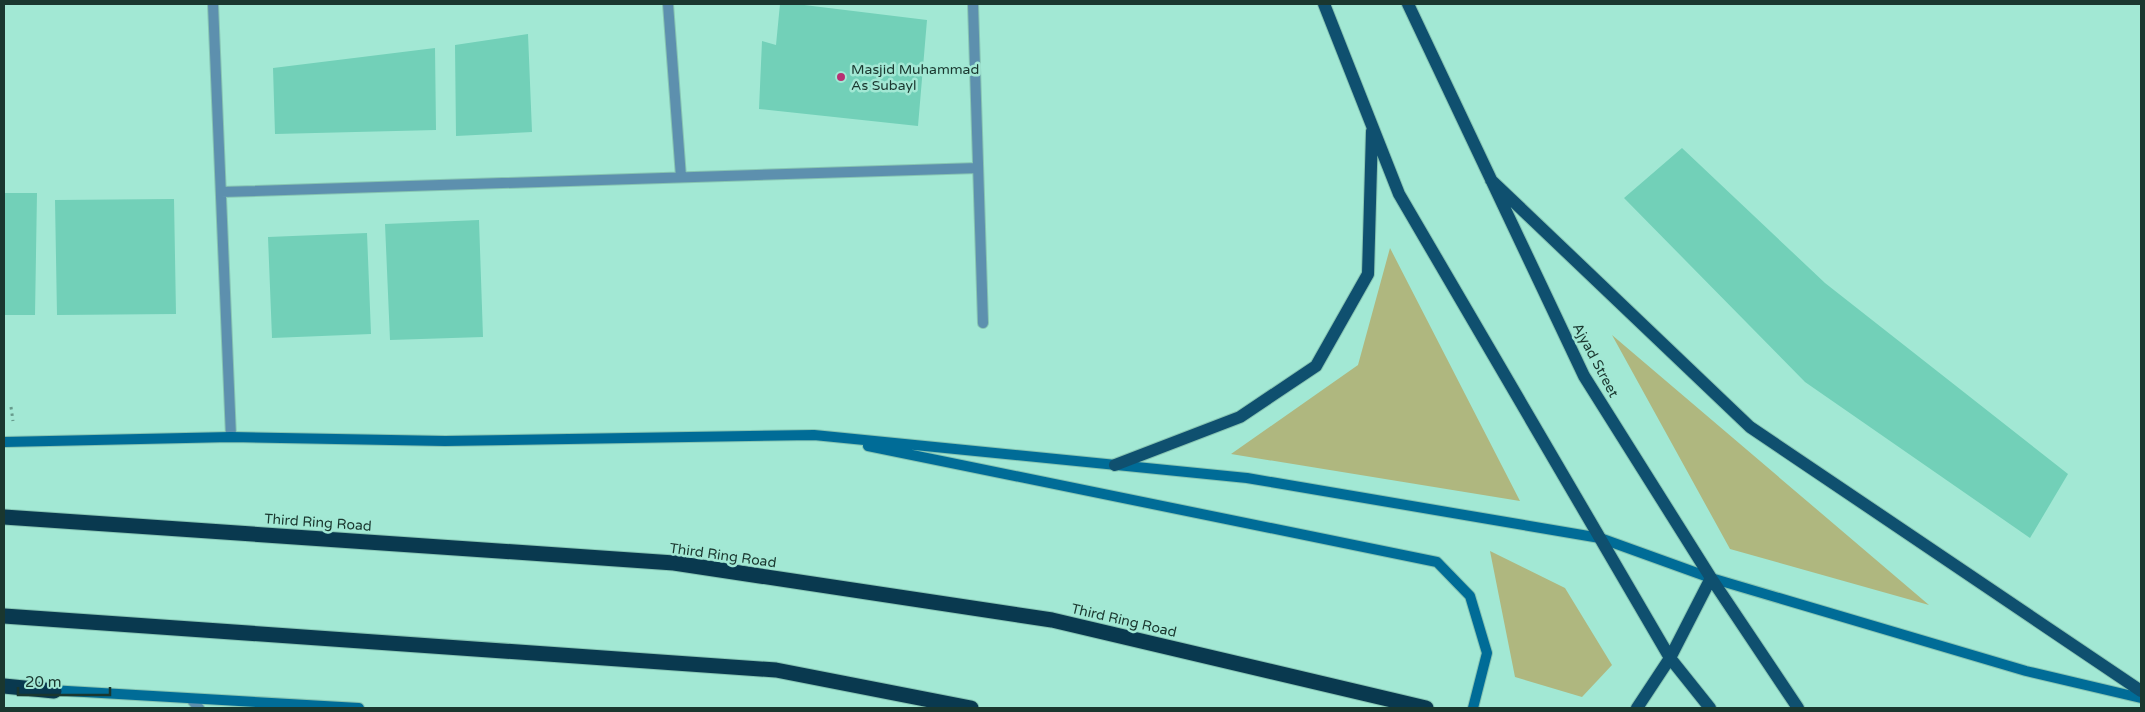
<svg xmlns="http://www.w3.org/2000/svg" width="2145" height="712" viewBox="0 0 2145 712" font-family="'Varela Round',sans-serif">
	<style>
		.green { fill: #afb77f }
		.building { fill: #72d0b8 }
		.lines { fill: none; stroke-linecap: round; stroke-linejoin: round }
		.minor-casing { stroke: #87c5b3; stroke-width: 12 }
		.secondary-casing { stroke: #87c5b3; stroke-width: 12 }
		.primary-casing { stroke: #87c5b3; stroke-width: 14 }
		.motorway-casing { stroke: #87c5b3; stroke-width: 17 }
		.path { stroke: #679b8c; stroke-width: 3; stroke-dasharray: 2.5 4; stroke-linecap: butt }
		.minor { stroke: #5d90ae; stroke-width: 10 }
		.secondary { stroke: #006c97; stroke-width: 10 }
		.primary { stroke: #0f506f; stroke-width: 12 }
		.motorway { stroke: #09394f; stroke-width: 15 }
		.poi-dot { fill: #b73073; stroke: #a2e8d4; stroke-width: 2 }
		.labels { text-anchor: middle; stroke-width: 5; stroke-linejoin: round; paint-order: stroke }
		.poi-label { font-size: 14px; fill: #1a372f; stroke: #a2e8d4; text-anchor: start }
		.street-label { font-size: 14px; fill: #1a372f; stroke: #a2e8d4 }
	</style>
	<rect width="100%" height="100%" fill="#a2e8d4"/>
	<!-- green -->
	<path class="green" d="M 1390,248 L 1520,501 L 1231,454 L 1358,365 Z
		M 1612,335 L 1929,605 L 1730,549 Z
		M 1490,551 L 1565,588 L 1612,665 L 1582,697 L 1515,677 Z"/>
	<!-- building -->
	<path class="building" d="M 780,4 L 796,4 L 927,20 L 918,126 L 759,109 L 762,41 L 776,45 Z
		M 528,34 L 532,132 L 456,136 L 455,45 Z
		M 435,48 L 436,130 L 275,134 L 273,68 Z
		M 1682,148 L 1825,283 L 2068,474 L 2030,538 L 1805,382 L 1624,198 Z
		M 4,193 L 37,193 L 35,315 L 4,315 Z
		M 174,199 L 176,314 L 57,315 L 55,200 Z
		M 479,220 L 483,337 L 390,340 L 385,224 Z
		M 367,233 L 371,334 L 272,338 L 268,237 Z"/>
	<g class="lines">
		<!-- minor casing -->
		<g class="minor-casing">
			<path id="minor" d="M 213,4 L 231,437
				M 668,4 L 681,177
				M 973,4 L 983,323
				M 221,192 L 978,168
				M 191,699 L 199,708"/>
		</g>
		<!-- secondary casing -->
		<g class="secondary-casing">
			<path id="secondary" d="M 4,442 L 231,437 L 445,441 L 814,435 L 1247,478 L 1600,538 L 1711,578 L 2026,671 L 2141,698
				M 868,446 L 1437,562 L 1470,596 L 1487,653 L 1473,708
				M 50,690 L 359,708"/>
		</g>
		<!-- primary casing -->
		<g class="primary-casing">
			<path id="primary" d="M 1324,4 L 1399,194 L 1670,658 L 1710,708
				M 1408,4 L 1584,376 L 1711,578 L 1798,708
				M 1491,180 L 1750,427 L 2141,691
				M 1115,465 L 1240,417 L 1316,366 L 1368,274 L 1372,131
				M 1637,708 L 1670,658 L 1711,578"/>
		</g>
		<!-- motorway casing -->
		<g class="motorway-casing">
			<path id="motorway" d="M 4,517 L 674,563 L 1052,620 L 1426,708
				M 4,616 L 776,670 L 971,708
				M 4,686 L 54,691"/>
		</g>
		<!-- path -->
		<path class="path" d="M 11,407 L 13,421"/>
		<!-- minor -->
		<use href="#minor" class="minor"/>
		<!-- secondary -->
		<use href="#secondary" class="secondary"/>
		<!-- primary -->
		<use href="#primary" class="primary"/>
		<!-- motorway -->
		<use href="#motorway" class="motorway"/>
	</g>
	<!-- markers -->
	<circle class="poi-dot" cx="841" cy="77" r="5"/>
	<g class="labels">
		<!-- poi labels -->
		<g class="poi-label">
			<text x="851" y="74">Masjid Muhammad<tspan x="851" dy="16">As Subayl</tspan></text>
		</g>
		<!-- street labels -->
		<g class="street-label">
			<text transform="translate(1596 360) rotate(62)" y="5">Ajyad Street</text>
			<text transform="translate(318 522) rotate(4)" y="5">Third Ring Road</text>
			<text transform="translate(723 555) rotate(8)" y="5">Third Ring Road</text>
			<text transform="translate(1124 620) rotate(13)" y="5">Third Ring Road</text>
		</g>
	</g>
	<!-- border -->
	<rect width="2145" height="712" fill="none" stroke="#1a372f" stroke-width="10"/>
	<!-- scale -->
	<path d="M18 687v8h92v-8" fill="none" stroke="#1a372f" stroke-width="2.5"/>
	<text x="25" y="687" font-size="15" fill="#1a372f" stroke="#a2e8d4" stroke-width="4" paint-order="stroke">20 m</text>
</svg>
